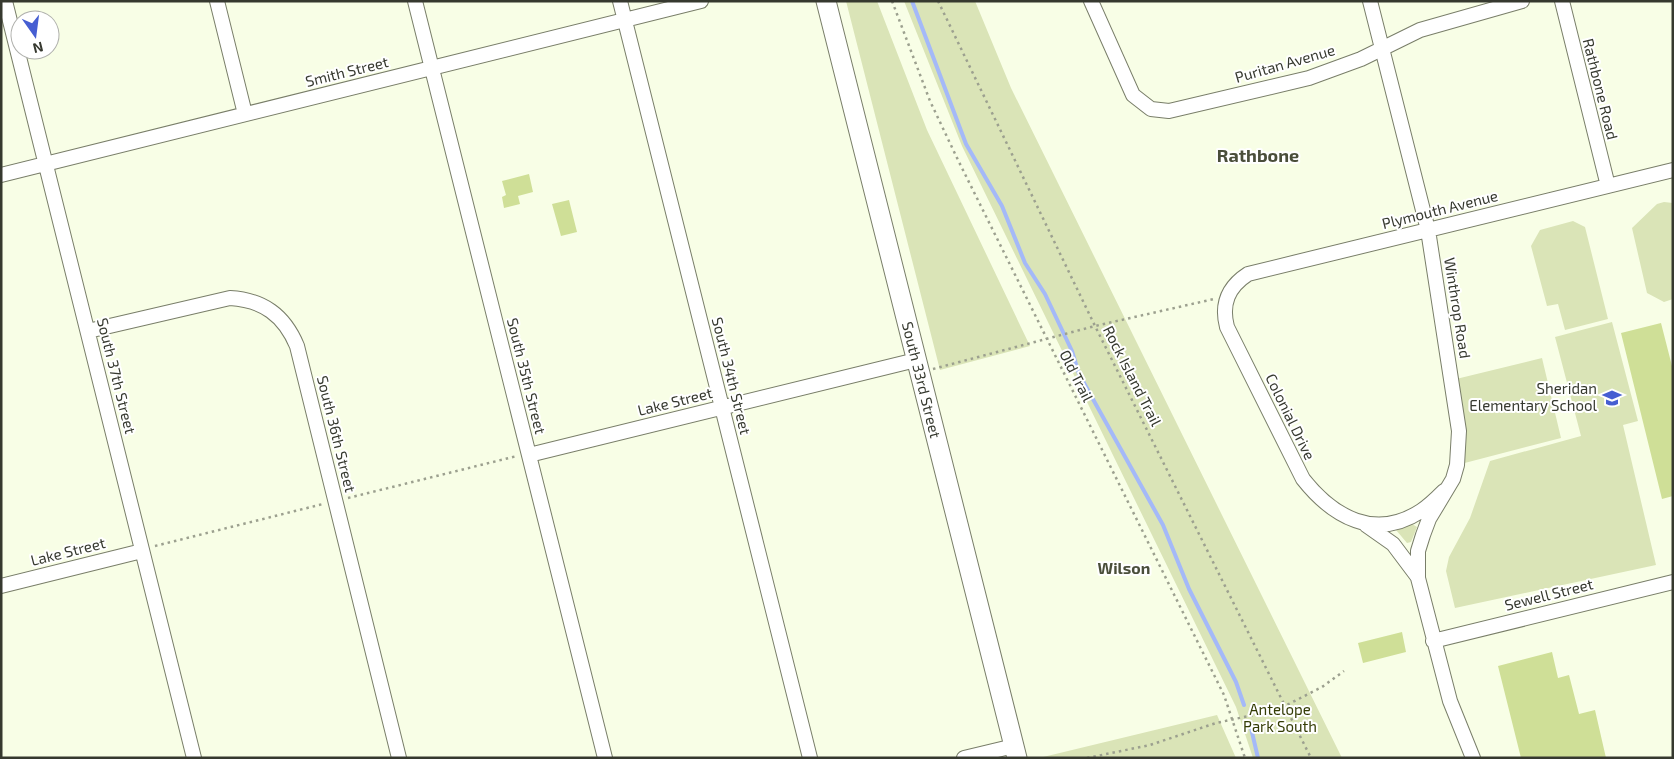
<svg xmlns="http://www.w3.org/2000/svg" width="1674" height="759" viewBox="0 0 1674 759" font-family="'Exo 2',sans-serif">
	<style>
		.green { fill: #dae4b7 }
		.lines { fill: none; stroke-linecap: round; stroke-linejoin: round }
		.stream { stroke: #a4b9f8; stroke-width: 4 }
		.building { fill: #cfdf97 }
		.street-casing { stroke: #797e69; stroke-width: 16 }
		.secondary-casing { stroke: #797e69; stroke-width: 21 }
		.path { stroke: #9ca08f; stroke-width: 2.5; stroke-dasharray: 2.5 4; stroke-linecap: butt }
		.street { stroke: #fff; stroke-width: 14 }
		.secondary { stroke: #fff; stroke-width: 19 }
		.labels { text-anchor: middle; stroke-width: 4; stroke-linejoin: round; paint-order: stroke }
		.street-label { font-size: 15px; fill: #36392f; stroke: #fff }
		.poi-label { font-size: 15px; fill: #36392f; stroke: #fff; text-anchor: end }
		.park-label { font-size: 15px; fill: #343c05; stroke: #fff }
		.neighbourhood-label { font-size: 16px; font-weight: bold; fill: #4a4e3a; stroke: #fff }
		.quarter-label { font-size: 18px; font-weight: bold; fill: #4a4e3a; stroke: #fff }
	</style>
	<rect width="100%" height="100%" fill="#f8fee6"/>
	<!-- green -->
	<path class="green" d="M 846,1 L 877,1 L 927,130 L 1030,346 L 940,370 Z
		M 904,1 L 975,1 L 1011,88 L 1342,758 L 1253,758 L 1236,707 L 962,146 Z
		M 1664,202 L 1673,203 L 1673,299 L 1664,302 L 1647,293 L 1632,228 L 1657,204 Z
		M 1573,221 L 1585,227 L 1608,319 L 1565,330 L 1558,304 L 1547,306 L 1531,246 L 1540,230 Z
		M 1612,322 L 1638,421 L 1623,425 L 1656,565 L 1455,608 L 1446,571 L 1449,557 L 1470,518 L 1490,461 L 1581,436 L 1555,337 Z
		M 1542,358 L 1561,438 L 1457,465 L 1452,380 Z
		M 1412,524 L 1417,527 L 1411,542 L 1407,543 L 1396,530 Z
		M 1217,715 L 1236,758 L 1039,758 Z"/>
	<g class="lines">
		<!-- stream -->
		<path class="stream" d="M 912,1 L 966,144 L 1002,206 L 1025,263 L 1045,294 L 1072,351 L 1079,374 L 1163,525 L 1189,589 L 1236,682 L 1244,705
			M 1251,728 L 1258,758"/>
	</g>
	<!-- building -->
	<path class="building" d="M 529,174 L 533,192 L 518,196 L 520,204 L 504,208 L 502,197 L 506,195 L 502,181 Z
		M 569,200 L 577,232 L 561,236 L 552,204 Z
		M 1661,323 L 1673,370 L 1673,496 L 1662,499 L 1621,333 Z
		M 1402,632 L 1406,652 L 1363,663 L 1358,643 Z
		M 1552,652 L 1558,678 L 1569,675 L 1579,714 L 1595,710 L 1606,758 L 1521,758 L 1498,666 Z"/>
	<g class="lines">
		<!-- street casing -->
		<g class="street-casing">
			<path id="street" d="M 5,1 L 194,758
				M 217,1 L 245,114
				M 415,1 L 605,758
				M 620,1 L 810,758
				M 1091,1 L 1133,95 L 1151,109 L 1169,111 L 1309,78 L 1361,59 L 1420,30 L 1522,1
				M 1370,1 L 1428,230 L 1459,431 L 1457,465 L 1453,479 L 1429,519 L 1423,535 L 1418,551 L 1418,578 L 1450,701 L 1473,758
				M 1562,1 L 1608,186
				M 1,175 L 701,1
				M 88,331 L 230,298 C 263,300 284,315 297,346 L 399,758
				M 529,455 L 916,360
				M 1444,491 C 1437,498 1429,506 1421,511 C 1375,541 1333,517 1303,479 L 1227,327 C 1221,304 1228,287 1248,274 L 1673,170
				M 1366,525 L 1393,544 L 1417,576
				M 1,586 L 142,551
				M 1433,641 L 1673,582
				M 964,758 L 1014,746"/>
		</g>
		<!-- secondary casing -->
		<g class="secondary-casing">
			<path id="secondary" d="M 826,1 L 1017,758"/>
		</g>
		<!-- path -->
		<path class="path" d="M 892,1 L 930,101 L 958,160 L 1224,695 L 1245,758
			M 938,1 L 1095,326 L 1311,758
			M 933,369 L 1095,326 L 1214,299
			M 348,498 L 517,456
			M 155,546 L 323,504
			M 1087,758 L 1150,745 L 1216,723 L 1277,710 L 1322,687 L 1344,671"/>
		<!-- street -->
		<use href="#street" class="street"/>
		<!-- secondary -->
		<use href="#secondary" class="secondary"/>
	</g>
	<!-- icons -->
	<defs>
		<g id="school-bare" transform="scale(1.5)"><path d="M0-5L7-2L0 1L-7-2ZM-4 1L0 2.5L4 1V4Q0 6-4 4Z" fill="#465ed2" stroke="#fff" stroke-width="2.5" paint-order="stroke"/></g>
	</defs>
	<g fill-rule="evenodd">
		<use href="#school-bare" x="1612" y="398"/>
	</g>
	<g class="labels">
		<!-- street labels -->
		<g class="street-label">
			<text transform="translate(1285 64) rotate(-16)" y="5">Puritan Avenue</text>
			<text transform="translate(347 72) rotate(-14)" y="5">Smith Street</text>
			<text transform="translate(1600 89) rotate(76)" y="5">Rathbone Road</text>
			<text transform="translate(1440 210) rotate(-14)" y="5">Plymouth Avenue</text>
			<text transform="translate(1457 308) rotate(81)" y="5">Winthrop Road</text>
			<text transform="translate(116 376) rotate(76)" y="5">South 37th Street</text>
			<text transform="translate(526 376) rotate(76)" y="5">South 35th Street</text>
			<text transform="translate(731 376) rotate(76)" y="5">South 34th Street</text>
			<text transform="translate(1076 376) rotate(63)" y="5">Old Trail</text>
			<text transform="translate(1132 376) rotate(63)" y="5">Rock Island Trail</text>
			<text transform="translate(921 380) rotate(76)" y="5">South 33rd Street</text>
			<text transform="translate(675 402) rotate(-14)" y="5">Lake Street</text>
			<text transform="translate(1290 417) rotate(64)" y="5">Colonial Drive</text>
			<text transform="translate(336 434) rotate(76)" y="5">South 36th Street</text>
			<text transform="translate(68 552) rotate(-14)" y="5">Lake Street</text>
			<text transform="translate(1549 595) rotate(-14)" y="5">Sewell Street</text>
		</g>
		<!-- poi labels -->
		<g class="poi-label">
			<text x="1597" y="394">Sheridan<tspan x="1597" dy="17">Elementary School</tspan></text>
		</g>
		<!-- park labels -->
		<g class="park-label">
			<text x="1280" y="715">Antelope<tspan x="1280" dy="17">Park South</tspan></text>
		</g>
		<!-- neighbourhood labels -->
		<g class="neighbourhood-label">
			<text x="1124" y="574">Wilson</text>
		</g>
		<!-- quarter labels -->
		<g class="quarter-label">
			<text x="1258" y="162">Rathbone</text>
		</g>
	</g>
	<!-- border -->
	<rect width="1674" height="759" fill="none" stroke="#36392f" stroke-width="5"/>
	<!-- north arrow -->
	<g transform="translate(35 35) rotate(166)"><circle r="24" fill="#ffffff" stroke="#afb0ac"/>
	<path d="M0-4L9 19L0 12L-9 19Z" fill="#465ed2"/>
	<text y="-8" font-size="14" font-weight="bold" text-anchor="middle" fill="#36392f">N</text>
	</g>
</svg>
